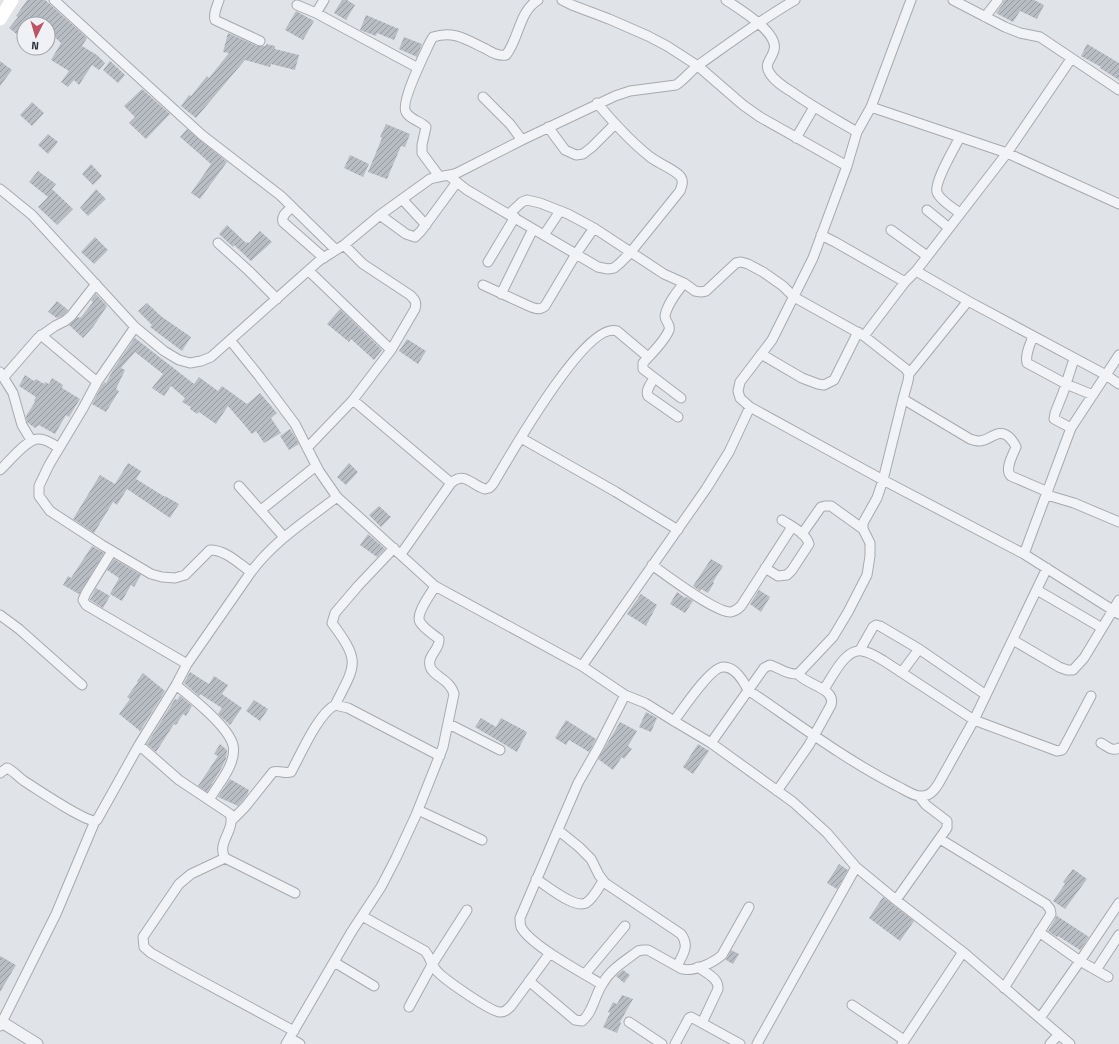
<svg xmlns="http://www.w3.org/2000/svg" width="1119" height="1044" viewBox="0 0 1119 1044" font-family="'Titillium Web',sans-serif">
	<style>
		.building { fill: url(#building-hatch) }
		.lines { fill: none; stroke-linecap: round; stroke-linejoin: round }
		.minor-casing { stroke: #a6aab0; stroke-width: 11 }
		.tertiary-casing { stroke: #a6aab0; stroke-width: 13 }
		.minor { stroke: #f2f3f6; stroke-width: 9 }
		.tertiary { stroke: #f2f3f6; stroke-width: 11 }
		.secondary { stroke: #fff; stroke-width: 13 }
	</style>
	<defs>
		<pattern id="building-hatch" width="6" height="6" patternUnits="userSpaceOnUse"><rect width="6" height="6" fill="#b8bcc3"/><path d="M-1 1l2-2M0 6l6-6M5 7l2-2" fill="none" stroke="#9699a0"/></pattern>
	</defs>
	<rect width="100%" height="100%" fill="#e0e3e7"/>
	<!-- building -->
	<path class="building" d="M 27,0 L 45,0 L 87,38 L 82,46 L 97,55 L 105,63 L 99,70 L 92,65 L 79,85 L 74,80 L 68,87 L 61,82 L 69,71 L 51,60 L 61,43 L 48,31 L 48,24 L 24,24 L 24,40 L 9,28 L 18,17 L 16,16 Z
		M 342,0 L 347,0 L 355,5 L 346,20 L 334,13 Z
		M 1004,0 L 1034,0 L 1044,5 L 1037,19 L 1020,11 L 1013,22 L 996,13 L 1003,4 Z
		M 296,11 L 314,21 L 303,40 L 285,30 Z
		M 366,15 L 399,29 L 394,40 L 377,33 L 376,36 L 360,30 Z
		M 228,33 L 257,46 L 266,46 L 266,44 L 275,46 L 275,49 L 299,55 L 295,70 L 271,64 L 270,67 L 245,60 L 196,118 L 181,106 L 189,95 L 191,96 L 207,76 L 209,78 L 229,53 L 223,52 Z
		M 404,37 L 422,44 L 417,57 L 399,49 Z
		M 1087,44 L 1119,63 L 1119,80 L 1100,68 L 1101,67 L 1081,56 Z
		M 0,61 L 12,70 L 0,86 Z
		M 110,61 L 125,75 L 118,83 L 103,70 Z
		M 142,89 L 170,114 L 146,139 L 129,123 L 135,117 L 124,106 Z
		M 32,102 L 44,113 L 32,126 L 20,115 Z
		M 386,124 L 410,134 L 405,147 L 401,146 L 387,179 L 368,172 L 382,138 L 380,137 Z
		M 187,129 L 227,162 L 200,199 L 191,193 L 211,164 L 180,137 Z
		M 48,134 L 58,142 L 48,154 L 38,145 Z
		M 350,155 L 369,164 L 363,177 L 344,168 Z
		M 91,164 L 102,176 L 93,185 L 82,174 Z
		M 38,171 L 56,184 L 52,189 L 73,209 L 57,225 L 38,207 L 48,197 L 29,182 Z
		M 96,189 L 106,199 L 88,216 L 80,208 Z
		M 227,225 L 246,243 L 247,242 L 249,243 L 260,231 L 272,242 L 251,261 L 234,245 L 233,247 L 219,234 Z
		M 95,237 L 108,250 L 94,264 L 81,252 Z
		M 96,294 L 107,306 L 93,327 L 83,338 L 69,325 L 78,317 L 79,318 L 81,317 L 93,302 L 91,300 Z
		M 57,301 L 68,310 L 62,316 L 57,318 L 48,312 Z
		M 147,303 L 162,317 L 191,337 L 182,351 L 150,327 L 152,325 L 138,311 Z
		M 340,309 L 382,350 L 374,360 L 351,339 L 349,342 L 327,324 Z
		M 135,338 L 194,384 L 199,377 L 218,391 L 222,386 L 247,404 L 260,393 L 277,413 L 271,418 L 281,433 L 264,443 L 256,431 L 252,434 L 228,406 L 216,424 L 199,412 L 197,414 L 190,409 L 191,407 L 182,402 L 185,398 L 171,386 L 164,396 L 152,388 L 163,374 L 135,352 L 121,368 L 125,370 L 116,389 L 119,391 L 106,412 L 92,404 L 102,385 L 105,382 L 106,383 L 113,370 Z
		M 407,339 L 426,351 L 418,364 L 399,351 Z
		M 25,375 L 34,381 L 36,379 L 44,384 L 45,382 L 49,384 L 52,378 L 63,385 L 62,388 L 80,399 L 69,417 L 66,415 L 55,434 L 39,425 L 35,428 L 27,422 L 26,416 L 35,402 L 34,401 L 36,397 L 19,386 Z
		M 290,429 L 299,444 L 289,450 L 280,436 Z
		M 128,463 L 141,471 L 136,479 L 165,497 L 165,496 L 179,504 L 170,518 L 127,489 L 117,505 L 113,502 L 94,533 L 73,519 L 100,475 L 115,484 Z
		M 349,463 L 358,472 L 346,485 L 337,477 Z
		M 379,506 L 391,517 L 381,527 L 369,515 Z
		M 368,534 L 385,549 L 377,557 L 360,545 Z
		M 92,546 L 104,553 L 79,594 L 63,585 L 68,576 L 71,578 Z
		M 114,559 L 141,575 L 134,587 L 131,585 L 122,601 L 110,594 L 119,578 L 107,570 Z
		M 711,559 L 723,566 L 713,582 L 714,583 L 708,593 L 701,589 L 700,591 L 693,586 Z
		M 96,588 L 110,596 L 103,608 L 90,600 Z
		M 759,590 L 770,597 L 761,612 L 750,604 Z
		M 677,592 L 685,598 L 686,597 L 693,601 L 685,613 L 670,604 Z
		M 641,594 L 657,605 L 646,626 L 627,614 Z
		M 190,672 L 209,684 L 214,676 L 228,685 L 222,694 L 242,708 L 230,725 L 218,714 L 222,708 L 200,694 L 199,696 L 184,683 Z
		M 143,673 L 165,691 L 140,731 L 119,714 L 130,699 L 127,697 L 138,682 L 137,681 Z
		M 180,696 L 192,706 L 186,716 L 183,714 L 176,725 L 174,724 L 156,752 L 147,744 L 175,699 L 177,700 Z
		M 254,700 L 268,709 L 260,721 L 246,711 Z
		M 646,712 L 657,718 L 651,732 L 639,727 Z
		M 481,718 L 496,727 L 501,718 L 527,732 L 517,752 L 475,727 Z
		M 566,720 L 596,739 L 589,752 L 569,740 L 566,745 L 555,738 Z
		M 620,722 L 637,731 L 628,746 L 632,749 L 624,759 L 622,757 L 613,770 L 598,759 Z
		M 220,744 L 227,750 L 226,759 L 221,769 L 207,792 L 198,786 L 218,756 L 214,754 Z
		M 698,744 L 709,751 L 693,774 L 683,767 Z
		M 230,779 L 249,790 L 247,795 L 238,806 L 218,797 Z
		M 839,864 L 848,870 L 837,889 L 827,883 Z
		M 1073,869 L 1087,879 L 1065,909 L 1053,901 L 1065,884 L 1063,882 Z
		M 883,897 L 914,921 L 900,941 L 869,918 Z
		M 1057,916 L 1089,937 L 1080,950 L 1058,936 L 1057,937 L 1048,931 Z
		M 731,950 L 739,954 L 733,964 L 726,960 Z
		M 0,956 L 16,965 L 0,992 Z
		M 623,970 L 630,975 L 624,983 L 616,976 Z
		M 622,995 L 633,999 L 620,1022 L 621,1023 L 617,1033 L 603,1027 L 610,1013 L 608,1012 L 613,1002 L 617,1004 Z"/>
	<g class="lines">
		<!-- minor casing -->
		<g class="minor-casing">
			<path id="minor" d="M 54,0 L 202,135 L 281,196 L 336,250
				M 219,0 C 217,7 213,13 215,20 L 260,41
				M 562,0 L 572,5 L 609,19 L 648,36 L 667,46 L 698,66 L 743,105 L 760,117 L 847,166
				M 726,0 C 739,9 779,32 774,50 C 772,59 764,63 769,72 C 774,81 784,87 792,92 C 813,107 835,119 857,132
				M 911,0 L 871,107 L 857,132 L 847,166 L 813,258 L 772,340 L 740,382 L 738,391 L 740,398 L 750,407 L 883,480 L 1024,554 L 1119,614
				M 953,0 L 1005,27 L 1020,33 L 1040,37 L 1119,90
				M 297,5 L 316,13 L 418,68
				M 316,13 L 324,0
				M 985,17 L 998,0
				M 483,97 L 510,124 L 522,140
				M 871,107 L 1007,153 L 1119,204
				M 548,127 L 565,150 L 576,155 L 583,154 L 592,147 L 615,124
				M 960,137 C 955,147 934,182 937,192 C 939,199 954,209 960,213
				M 796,138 L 814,107
				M 439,176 L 422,153 L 422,145 L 426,127 C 421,121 410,120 406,112 C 400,103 425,53 430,42 L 433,37 C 454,30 467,40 486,49 C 493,53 498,56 506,55 C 519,39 519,11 538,0
				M 449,176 L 467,190 L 598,267 L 608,269 L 614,268 L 620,263 L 630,253 L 680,191 C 682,186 684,181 680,176 C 674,169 657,163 649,156 C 630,141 613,122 597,103
				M 0,189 L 32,215 L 135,327 L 164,351 L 179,360 L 190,363 L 201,361 L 211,357 L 320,260 L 344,245 L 380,215 L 430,179 C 439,176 448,176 457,173 L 522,140 L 615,96 L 630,91 L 676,85 C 685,79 691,70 700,64 C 731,42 762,19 795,0
				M 402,199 L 426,225
				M 292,207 C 288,211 281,215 283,222 L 324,258
				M 927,210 L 949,228
				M 509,214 L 522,202 L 527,200 L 540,203 L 568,214 L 594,228 L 664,274 L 684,283 L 695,291 L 701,292 L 706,291 L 736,263 L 741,262 L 748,264 L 763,272 L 783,286 L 794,297 L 864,336 L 906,369 L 909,374 L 908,381 L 903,399 L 883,480 L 877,498 L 863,523 L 863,529 L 870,543 L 870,556 L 867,575 L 848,612 L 833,637 L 798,674 C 787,675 780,668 770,665 L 764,668 L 711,743
				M 380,215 L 406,234 L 415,237 L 421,231 L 457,182
				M 891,230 L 927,256
				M 544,235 L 560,211
				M 821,235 L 835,242 L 905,282
				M 218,243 L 249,271 L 277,299
				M 488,262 L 515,217
				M 309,271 L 391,350
				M 916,271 L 968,301 L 1106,375 L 1119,384
				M 483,285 L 531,307 C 537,309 540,310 545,306 L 576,254 L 594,228
				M 501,294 L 533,229
				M 135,327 L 97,382 L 82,410 L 49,465 L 39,486 L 39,496 L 50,511 L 102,545 L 151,574 L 162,577 L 175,578 L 185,575 L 210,550 C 226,550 238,563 251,572
				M 41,335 L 97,382
				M 864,336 L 905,282 L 916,271 L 1007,153 L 1071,59
				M 1033,336 C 1030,345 1025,354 1027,363 L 1066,384 L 1093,395
				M 230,340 L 259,376 L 295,424 L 319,471 L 337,497 L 435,586 L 582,666 L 625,695 L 645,703 L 674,721 L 711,743 L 793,802 L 827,833 L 856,867 L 896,900 L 963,952 L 1070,1044
				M 761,354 L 802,378 L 818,384 L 824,385 L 834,380 L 858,332
				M 0,372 L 13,393 L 22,425 L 31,440
				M 909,374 L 968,301
				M 4,377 L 38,338 L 55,326 L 65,321 L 71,316 L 96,284
				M 654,378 C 651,384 645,390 648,396 L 678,417
				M 681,398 L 643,369 L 643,363 C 651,354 665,341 669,330 C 671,324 665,322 665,316 C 667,304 677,292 684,283
				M 903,399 L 970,439 C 973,440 976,441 979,441 C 990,441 998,427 1009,437 C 1012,440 1014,442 1016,447 C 1013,455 1004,469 1011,476 L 1048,492
				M 353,400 L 451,483
				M 1071,428 L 1054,419 L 1055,413 L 1063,393 L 1074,359
				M 521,438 L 616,492 L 678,530
				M 307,448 L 353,400 L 391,350 L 415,309 C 417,302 415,300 410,295 L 363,264 L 344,245
				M 0,470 C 9,462 27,438 39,439 C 46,439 53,444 59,448
				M 239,486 L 284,537
				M 1047,495 L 1074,503 L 1119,522
				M 261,510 L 316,466
				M 802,534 L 821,507 L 825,506 L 831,506 L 863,529
				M 112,551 L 86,593 L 83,600 L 86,605 L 187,664
				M 401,554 L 451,483 C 465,471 471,485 485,489 L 489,488 L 493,484 C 508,459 586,320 617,331 L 648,357
				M 1024,554 L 1071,428 L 1119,355
				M 652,565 C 666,575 716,613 731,612 C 735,611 738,609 741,606 L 792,527
				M 765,568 L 778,576 L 787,575 L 792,570 L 809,544 C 806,533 791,526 782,520
				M 1037,590 L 1102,628
				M 0,615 L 19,629 L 82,685
				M 1013,640 L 1059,667 L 1067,670 L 1073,670 L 1084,658 L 1119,600
				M 860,650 L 873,627 L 876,625 L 880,626 L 919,649 L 986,695
				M 582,666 L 706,489 L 729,452 L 750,407
				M 902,672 L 919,649
				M 176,685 C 192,698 228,726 233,745 C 234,750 233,758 231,763 C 227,775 215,789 209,800
				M 824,689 C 832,678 845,648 862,651 C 870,652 877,657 884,661 L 974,720 L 1057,751 L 1062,750 L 1064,747 L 1091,696
				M 335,705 C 356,664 361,662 332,623 L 335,613 L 358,586 L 394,548
				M 674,721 C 682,710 712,665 724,667 C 735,667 744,682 748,690 C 797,723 844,759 897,786 C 904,789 914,797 922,796 C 931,796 936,788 940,781 L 974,720 L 1047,568
				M 449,724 L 500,750
				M 1101,743 C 1107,746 1112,752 1119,748
				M 139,745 L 179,780 L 230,814 C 236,830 216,843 225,858 L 295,893
				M 0,773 L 7,768 C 14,771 18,777 24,781 C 37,789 82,820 95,821 L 97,820 L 139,745 L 176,685 L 187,664 L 251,572 C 274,541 307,520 337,497
				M 777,791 L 809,745 L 831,705 C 836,688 808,686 798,674
				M 418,810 L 482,840
				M 232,820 L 245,807 L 273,772 C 279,770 285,774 291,772 C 301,754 318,714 335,705 L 348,708 L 440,756
				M 558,830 L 579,847 L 591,859 L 599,875 L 605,883 L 681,934 C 690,946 683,954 677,966
				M 940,839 L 1046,904 L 1050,909 L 1051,914 L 1004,988
				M 225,858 L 191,874 L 179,884 L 143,937 L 144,947 L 151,953 L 181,970 L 294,1031
				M 536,879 C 546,885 574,909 586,903 C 593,899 599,887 603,881
				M 896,900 L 947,828 L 947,821 L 926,805 L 919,796
				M 362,916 L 425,951 C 431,958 431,965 436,970 C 442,978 491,1012 500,1012 C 505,1012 507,1010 511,1006 L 550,953
				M 1039,932 L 1080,961 L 1108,977
				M 334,962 L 374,986
				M 698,967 C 706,973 719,978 718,989 L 702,1023
				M 1096,970 L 1119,935
				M 585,974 L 625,926
				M 529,981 L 575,1020 L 582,1021 C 593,1013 595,994 603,983 C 611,969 625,961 638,951 L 643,950 L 648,950 L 682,969 C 694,972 713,963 722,955 L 749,907
				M 601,984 C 583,973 530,945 521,927 C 520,924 520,921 520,918 L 578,783 L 598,748 L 625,695
				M 852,1005 L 904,1040
				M 409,1007 L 433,963 L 467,910
				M 1040,1018 L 1080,961 L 1119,903
				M 629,1022 L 662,1044
				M 0,1026 L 56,914 L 95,821
				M 290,1038 L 300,1044
				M 286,1044 L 352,931 L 381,887 L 396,858 L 416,815 L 443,747 L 454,694 C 450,679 432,676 430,666 C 427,655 440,650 439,639 C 433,634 424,629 420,622 C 415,614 431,594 435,586
				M 675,1044 L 689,1018 L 691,1017 L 740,1044
				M 757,1044 L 856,867
				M 902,1044 L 963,952
				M 1050,1044 L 1059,1034"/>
		</g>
		<!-- tertiary casing -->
		<g class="tertiary-casing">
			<path id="tertiary" d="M 0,1021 L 37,1044"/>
		</g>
		<!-- minor -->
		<use href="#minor" class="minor"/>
		<!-- tertiary -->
		<use href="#tertiary" class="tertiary"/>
		<!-- secondary -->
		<path class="secondary" d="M 0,19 L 12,0"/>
	</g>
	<!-- north arrow -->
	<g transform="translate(36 36) rotate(185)"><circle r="19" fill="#eff1f5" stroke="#a0a4ab"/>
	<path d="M0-3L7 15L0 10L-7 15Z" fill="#be5364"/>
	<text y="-6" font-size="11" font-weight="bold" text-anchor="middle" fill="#2a313c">N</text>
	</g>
</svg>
